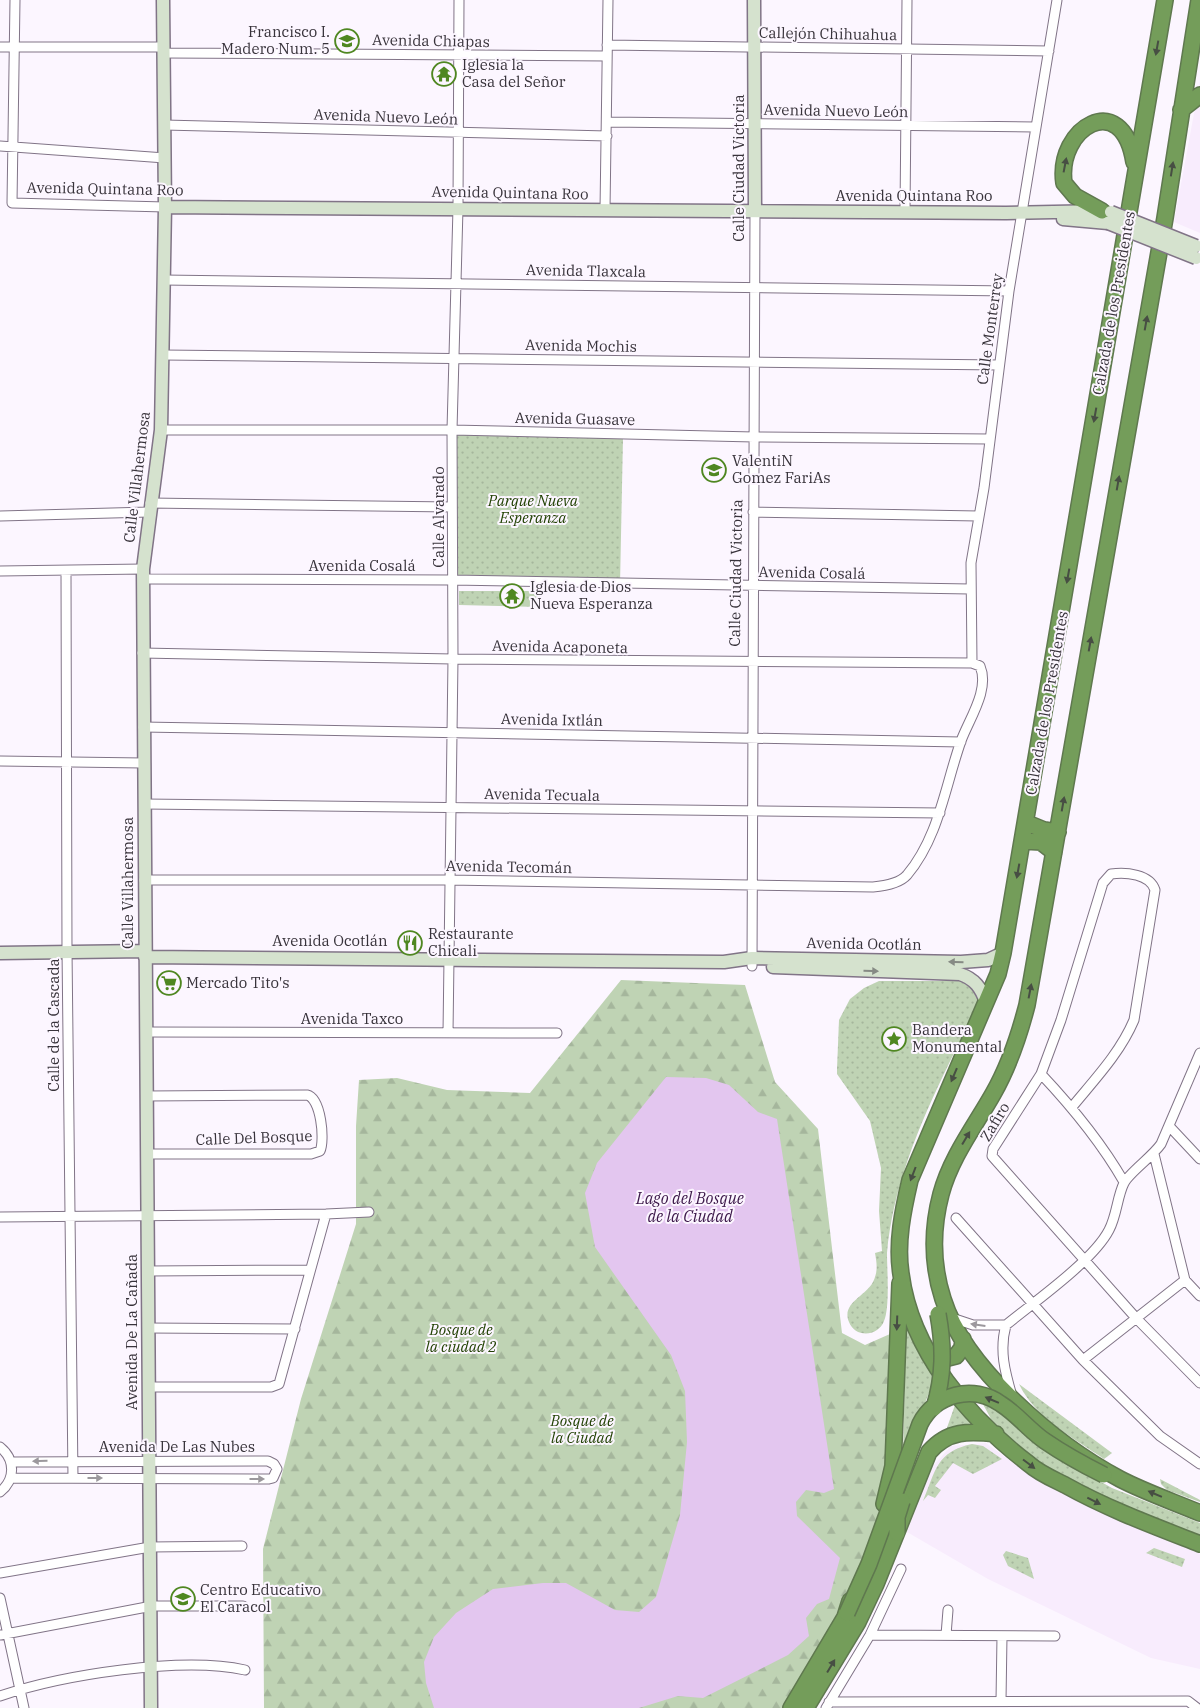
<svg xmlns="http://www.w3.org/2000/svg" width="1200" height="1708" viewBox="0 0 1200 1708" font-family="'IBM Plex Serif',serif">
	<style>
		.built { fill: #f8ecfd }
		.grass { fill: url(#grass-dots) }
		.forest { fill: url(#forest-firs) }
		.water { fill: #e3c6ef }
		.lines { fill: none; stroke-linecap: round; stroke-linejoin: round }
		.street-casing { stroke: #817487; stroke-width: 11 }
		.secondary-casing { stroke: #817487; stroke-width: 15 }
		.highway-casing { stroke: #5f784f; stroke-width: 18 }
		.street { stroke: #fff; stroke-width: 9 }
		.secondary { stroke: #d5e2ce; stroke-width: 12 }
		.highway { stroke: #749d5a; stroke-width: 15 }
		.secondary-bridge-casing { stroke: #817487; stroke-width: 15; stroke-linecap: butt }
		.highway-bridge-casing { stroke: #5f784f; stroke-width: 18; stroke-linecap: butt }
		.secondary-bridge { stroke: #d5e2ce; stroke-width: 12 }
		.highway-bridge { stroke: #749d5a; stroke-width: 15 }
		.oneway { fill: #474e43 }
		.oneway2 { fill: #868a84 }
		.oneway3 { fill: #9c999d }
		.labels { text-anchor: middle; stroke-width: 4; stroke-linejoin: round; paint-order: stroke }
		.poi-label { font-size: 15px; fill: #38333b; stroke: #fcf6ff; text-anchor: start }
		.street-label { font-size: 15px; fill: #38333b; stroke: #fcf6ff }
		.park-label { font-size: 15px; font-style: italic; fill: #214103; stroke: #fcf6ff }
		.water-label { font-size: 16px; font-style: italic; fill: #3c184a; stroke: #fcf6ff }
	</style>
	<defs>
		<pattern id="grass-dots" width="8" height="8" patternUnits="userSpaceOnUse" patternTransform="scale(1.25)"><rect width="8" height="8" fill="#bfd3b4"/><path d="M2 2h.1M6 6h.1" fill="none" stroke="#a5b69c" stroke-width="1.8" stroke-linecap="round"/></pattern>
		<pattern id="forest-firs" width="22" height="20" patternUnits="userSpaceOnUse" patternTransform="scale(1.25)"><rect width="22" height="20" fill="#bfd3b4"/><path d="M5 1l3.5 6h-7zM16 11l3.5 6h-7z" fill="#a5b69c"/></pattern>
	</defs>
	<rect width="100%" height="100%" fill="#fcf6ff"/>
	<!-- built -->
	<path class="built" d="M 1200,81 L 1200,233 L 1174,222 Z
		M 986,1443 L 1016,1465 L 1200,1542 L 1200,1669 L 1151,1658 L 988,1579 L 907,1532 L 931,1468 L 951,1446 Z"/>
	<!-- grass -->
	<path class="grass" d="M 454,433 L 623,437 L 620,585 L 452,584 Z
		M 459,591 L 538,591 L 539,607 L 459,605 Z
		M 879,981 L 966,981 L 977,990 L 980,1001 C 947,1068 911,1134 894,1208 C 891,1222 888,1238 887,1253 C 887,1270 890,1307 884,1321 C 878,1337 855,1338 849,1322 C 841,1303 866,1296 873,1282 C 878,1272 877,1264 875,1253 L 882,1251 L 879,1211 L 881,1168 L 870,1121 L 837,1074 L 837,1069 L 839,1020 L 850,999 L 864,988 Z
		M 906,1324 L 934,1380 L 903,1459 Z
		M 1019,1384 L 1112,1453 L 1104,1459 C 1074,1438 1035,1418 1019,1384 Z
		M 986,1388 L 1087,1474 L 1112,1488 L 1200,1523 L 1200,1536 L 1098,1496 L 1063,1476 L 1041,1463 L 1007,1435 L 991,1419 L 978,1395 L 980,1389 Z
		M 955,1405 L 977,1430 L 943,1439 Z
		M 972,1444 L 983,1446 L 1002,1459 L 973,1474 L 953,1463 L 935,1486 L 941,1490 L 935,1498 L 928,1495 L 923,1501 C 936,1470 936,1452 972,1444 Z
		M 1160,1479 L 1200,1500 L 1200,1502 L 1167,1490 L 1161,1484 Z
		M 1154,1548 L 1185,1559 L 1182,1567 L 1146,1553 Z
		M 1006,1551 L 1028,1558 L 1034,1579 L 1008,1566 L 1003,1555 Z"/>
	<!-- forest -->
	<path class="forest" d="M 621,980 L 745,985 L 775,1082 L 818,1129 L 842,1333 L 865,1345 L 890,1334 L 887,1480 L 865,1566 L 783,1708 L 264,1708 L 263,1549 L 301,1399 L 356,1224 L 356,1126 L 359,1080 L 397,1078 L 447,1090 L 530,1093 Z"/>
	<!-- water -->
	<path class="water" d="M 666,1077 L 706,1078 L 729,1085 L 758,1112 L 777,1119 L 834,1489 L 824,1493 L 806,1490 L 796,1502 L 797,1516 L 840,1558 L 829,1599 L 817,1604 L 806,1618 L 809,1636 L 788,1655 L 703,1698 L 678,1696 L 639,1708 L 434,1708 L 426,1683 L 424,1662 L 434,1637 L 456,1613 L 493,1589 L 543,1583 L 566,1583 L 615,1610 L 639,1612 L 656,1597 L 680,1515 L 687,1442 L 685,1391 L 671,1355 L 595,1247 L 585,1193 L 597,1163 Z"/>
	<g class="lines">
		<!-- street casing -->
		<g class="street-casing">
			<path id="street" d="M 15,0 L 12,203 L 165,207
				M 607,45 L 1049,51
				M 0,47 L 164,47
				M 164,53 L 607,56
				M 607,122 L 1035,127
				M 164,125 L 607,136
				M 0,146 L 165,158
				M 605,210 L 608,0
				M 905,212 L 907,0
				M 163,280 L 1009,291
				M 163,355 L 999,365
				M 161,430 L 452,430 L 754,437 L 989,439
				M 150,503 L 452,507
				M 753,512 L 978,516
				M 0,516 L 149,512
				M 0,571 L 143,569
				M 66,571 L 67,950 L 73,1478
				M 143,579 L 452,580 L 970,589
				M 142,653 L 453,659 L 972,663 L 980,666 C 990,690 969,719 961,741 C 945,786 939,837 907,875 C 899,884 884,886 873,887 L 448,880 L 144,880
				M 972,663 L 971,563 L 984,488 L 1009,291 L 1057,0
				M 143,727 L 961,742
				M 0,761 L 143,763
				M 144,804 L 940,813
				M 752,966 L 755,211
				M 146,1032 L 557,1033
				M 448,1033 L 453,659 L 452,430 L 458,208 L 459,0
				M 1041,1074 C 1073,1108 1101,1142 1124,1182
				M 146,1096 L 307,1095 C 321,1098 325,1140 320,1151 L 311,1154 L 147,1154
				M 1072,1107 C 1095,1079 1120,1053 1134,1020 L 1155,890 C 1150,874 1126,872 1111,874 L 1103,883 L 1061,1020 L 1041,1074 L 993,1149 L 992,1156 L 1136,1318 L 1200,1383
				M 1170,1127 L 1200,1159
				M 1154,1154 L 1185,1280 L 1200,1296
				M 0,1217 L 326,1214 L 369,1212
				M 956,1218 L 1083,1360 L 1160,1436 L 1200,1464
				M 148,1271 L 310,1270
				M 952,1318 L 973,1325 L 1006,1325 C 1034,1302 1093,1261 1109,1230 C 1117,1215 1117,1197 1124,1183 C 1130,1172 1152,1157 1161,1144 L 1200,1053
				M 1006,1325 C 999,1350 1005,1372 1012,1396
				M 148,1328 L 295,1329
				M 1083,1360 L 1185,1280
				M 149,1387 L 271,1387 L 279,1384 L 326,1214
				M 0,1447 C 16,1460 15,1480 0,1492
				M 11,1462 L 268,1461 L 274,1464 L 277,1469 L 273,1478 L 269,1479 L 11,1478
				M 0,1573 L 150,1547 L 242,1546
				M 0,1598 L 24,1708
				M 0,1635 L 152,1606 L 243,1606
				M 870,1635 L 1055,1636
				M 946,1635 L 948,1610
				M 0,1696 C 62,1675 181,1656 245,1670
				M 1001,1701 L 1002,1636
				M 829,1702 L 1188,1701 L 1197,1708
				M 826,1708 L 870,1635 L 901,1569"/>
		</g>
		<!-- secondary casing -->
		<g class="secondary-casing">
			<path id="secondary" d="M 754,0 L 755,211
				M 165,207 L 1006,213 L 1103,211
				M 1063,219 L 1108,223
				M 0,953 L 145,951
				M 145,957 L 724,962 L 752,958 L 961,962 L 988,960 L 1003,953
				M 773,967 L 960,974 C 975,979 981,988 986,1002
				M 151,1708 L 143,569 L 161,430 L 165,207 L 163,0"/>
		</g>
		<!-- highway casing -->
		<g class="highway-casing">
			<path id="highway" d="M 1165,0 L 1003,953 L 998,974 L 910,1180 C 903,1210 896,1243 901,1274 C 911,1352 969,1418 1029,1464 C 1039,1473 1053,1479 1065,1485 C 1108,1509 1154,1526 1200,1544
				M 1199,0 L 1165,218 L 1027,1005 C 1019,1036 1009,1066 993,1094 C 975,1126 951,1157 941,1194 C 932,1228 932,1265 943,1299 C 965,1369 1056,1445 1120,1479 C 1145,1492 1174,1502 1200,1513
				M 1181,110 L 1200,95
				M 1102,211 L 1075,196 L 1064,183 C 1056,128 1122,88 1134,162
				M 1027,823 L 1044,830 L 1058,832
				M 1023,841 L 1041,842 L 1054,852
				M 930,1356 L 940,1360 L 956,1356 L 962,1348 L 963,1339
				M 884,1504 L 893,1466 L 900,1283
				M 791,1708 L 845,1617 L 850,1601
				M 806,1708 L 858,1622 L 876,1584 L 929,1452 C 948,1430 969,1431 996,1434"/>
		</g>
		<!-- street -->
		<use href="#street" class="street"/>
		<!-- secondary -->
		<use href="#secondary" class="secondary"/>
		<!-- highway -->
		<use href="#highway" class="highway"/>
		<!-- secondary-bridge casing -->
		<g class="secondary-bridge-casing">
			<path id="secondary-bridge" d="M 1111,212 L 1196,246
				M 1108,223 L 1196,258"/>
		</g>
		<!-- highway-bridge casing -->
		<g class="highway-bridge-casing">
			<path id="highway-bridge" d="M 934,1408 C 944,1376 944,1347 938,1314
				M 897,1533 L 897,1517 L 902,1501
				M 847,1613 L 869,1564 L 920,1424 C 935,1394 973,1384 1001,1404 C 1017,1414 1029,1430 1045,1441 C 1064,1454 1084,1465 1104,1475"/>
		</g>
		<!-- secondary-bridge -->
		<use href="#secondary-bridge" class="secondary-bridge"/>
		<!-- highway-bridge -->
		<use href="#highway-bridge" class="highway-bridge"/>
	</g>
	<!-- one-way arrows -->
	<defs><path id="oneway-solid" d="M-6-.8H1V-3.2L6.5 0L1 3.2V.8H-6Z" transform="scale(1.25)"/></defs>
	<g class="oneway">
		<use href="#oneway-solid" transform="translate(1157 48) rotate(100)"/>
		<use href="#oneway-solid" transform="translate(1065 165) rotate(-79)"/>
		<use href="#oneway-solid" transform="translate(1172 169) rotate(-81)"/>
		<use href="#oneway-solid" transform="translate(1146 323) rotate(-80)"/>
		<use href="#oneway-solid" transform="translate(1095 415) rotate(100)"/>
		<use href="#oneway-solid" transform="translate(1118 483) rotate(-80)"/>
		<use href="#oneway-solid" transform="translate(1068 576) rotate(100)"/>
		<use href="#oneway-solid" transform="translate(1090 644) rotate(-80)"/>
		<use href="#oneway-solid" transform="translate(1063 804) rotate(-80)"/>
		<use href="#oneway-solid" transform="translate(1018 871) rotate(100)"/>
		<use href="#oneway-solid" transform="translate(1030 991) rotate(-79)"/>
		<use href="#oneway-solid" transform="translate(954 1075) rotate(113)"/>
		<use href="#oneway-solid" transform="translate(966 1138) rotate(-59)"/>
		<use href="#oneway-solid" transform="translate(913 1174) rotate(111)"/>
		<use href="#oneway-solid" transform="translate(897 1323) rotate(92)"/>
		<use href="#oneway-solid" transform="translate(992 1400) rotate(-157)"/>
		<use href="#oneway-solid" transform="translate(1029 1464) rotate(37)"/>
		<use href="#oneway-solid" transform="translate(1155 1494) rotate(-157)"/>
		<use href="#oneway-solid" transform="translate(1094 1501) rotate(27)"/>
		<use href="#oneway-solid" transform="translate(831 1666) rotate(-59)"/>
	</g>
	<g class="oneway2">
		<use href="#oneway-solid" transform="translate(956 962) rotate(-179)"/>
		<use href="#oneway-solid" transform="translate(871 971) rotate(2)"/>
	</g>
	<g class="oneway3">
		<use href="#oneway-solid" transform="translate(978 1325) rotate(-172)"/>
		<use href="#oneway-solid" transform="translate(40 1461) rotate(179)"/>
		<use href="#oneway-solid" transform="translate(95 1478)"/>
		<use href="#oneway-solid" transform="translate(257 1479)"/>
	</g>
	<!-- icons -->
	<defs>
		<g id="school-ring" transform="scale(1.25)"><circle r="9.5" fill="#fcf6ff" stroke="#4f8721" stroke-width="1.5"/><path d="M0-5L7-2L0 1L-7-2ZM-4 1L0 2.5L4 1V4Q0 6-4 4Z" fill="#4f8721"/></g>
		<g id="temple-ring" transform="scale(1.25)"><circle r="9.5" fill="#fcf6ff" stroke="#4f8721" stroke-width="1.5"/><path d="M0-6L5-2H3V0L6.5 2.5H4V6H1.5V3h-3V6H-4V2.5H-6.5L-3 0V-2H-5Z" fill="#4f8721"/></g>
		<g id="restaurant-ring" transform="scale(1.25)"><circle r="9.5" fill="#fcf6ff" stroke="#4f8721" stroke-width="1.5"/><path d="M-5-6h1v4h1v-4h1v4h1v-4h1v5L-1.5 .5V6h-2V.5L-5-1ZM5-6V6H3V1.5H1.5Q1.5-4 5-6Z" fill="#4f8721"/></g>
		<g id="supermarket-ring" transform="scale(1.25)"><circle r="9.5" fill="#fcf6ff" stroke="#4f8721" stroke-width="1.5"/><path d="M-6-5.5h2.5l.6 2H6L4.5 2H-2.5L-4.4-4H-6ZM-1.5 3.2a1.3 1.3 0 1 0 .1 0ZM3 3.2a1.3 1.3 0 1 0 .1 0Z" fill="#4f8721"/></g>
		<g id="sight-ring" transform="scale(1.25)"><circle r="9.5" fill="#fcf6ff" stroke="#4f8721" stroke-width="1.5"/><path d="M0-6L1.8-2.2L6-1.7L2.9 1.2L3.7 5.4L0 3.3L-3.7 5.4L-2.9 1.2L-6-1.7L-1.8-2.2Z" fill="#4f8721"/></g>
	</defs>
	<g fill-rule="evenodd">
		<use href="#school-ring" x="347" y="41"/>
		<use href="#temple-ring" x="444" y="74"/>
		<use href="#school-ring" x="714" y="470"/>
		<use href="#temple-ring" x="512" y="596"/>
		<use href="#restaurant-ring" x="410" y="943"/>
		<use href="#supermarket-ring" x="169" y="983"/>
		<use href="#sight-ring" x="894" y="1039"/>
		<use href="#school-ring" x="183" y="1599"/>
	</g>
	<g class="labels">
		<!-- poi labels -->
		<g class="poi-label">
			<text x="330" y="37" text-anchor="end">Francisco I.<tspan x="330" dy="17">Madero Num. 5</tspan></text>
			<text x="462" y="70">Iglesia la<tspan x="462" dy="17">Casa del Señor</tspan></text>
			<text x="732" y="466">ValentiN<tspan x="732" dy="17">Gomez FariAs</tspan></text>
			<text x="530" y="592">Iglesia de Dios<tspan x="530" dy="17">Nueva Esperanza</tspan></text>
			<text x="428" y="939">Restaurante<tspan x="428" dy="17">Chicali</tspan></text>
			<text x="186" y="988">Mercado Tito's</text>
			<text x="912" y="1035">Bandera<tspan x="912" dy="17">Monumental</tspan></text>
			<text x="200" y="1595">Centro Educativo<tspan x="200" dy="17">El Caracol</tspan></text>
		</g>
		<!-- street labels -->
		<g class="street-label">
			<text transform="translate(828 34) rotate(1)" y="5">Callejón Chihuahua</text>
			<text transform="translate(431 41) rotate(1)" y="5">Avenida Chiapas</text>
			<text transform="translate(836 111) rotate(1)" y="5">Avenida Nuevo León</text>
			<text transform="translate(386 117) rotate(2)" y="5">Avenida Nuevo León</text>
			<text transform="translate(739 168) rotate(-90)" y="5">Calle Ciudad Victoria</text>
			<text transform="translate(105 189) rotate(1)" y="5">Avenida Quintana Roo</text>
			<text transform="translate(510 193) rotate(1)" y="5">Avenida Quintana Roo</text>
			<text x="914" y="201">Avenida Quintana Roo</text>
			<text transform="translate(586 271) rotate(1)" y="5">Avenida Tlaxcala</text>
			<text transform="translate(1114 303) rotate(-80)" y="5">Calzada de los Presidentes</text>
			<text transform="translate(990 329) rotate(-82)" y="5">Calle Monterrey</text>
			<text transform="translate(581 346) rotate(1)" y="5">Avenida Mochis</text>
			<text transform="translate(575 419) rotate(1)" y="5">Avenida Guasave</text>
			<text transform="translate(137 477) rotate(-83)" y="5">Calle Villahermosa</text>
			<text transform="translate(439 517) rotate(-90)" y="5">Calle Alvarado</text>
			<text x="362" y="571">Avenida Cosalá</text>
			<text transform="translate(736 573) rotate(-89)" y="5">Calle Ciudad Victoria</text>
			<text transform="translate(812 573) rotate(1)" y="5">Avenida Cosalá</text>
			<text transform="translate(560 647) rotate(1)" y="5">Avenida Acaponeta</text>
			<text transform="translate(1047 703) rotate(-80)" y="5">Calzada de los Presidentes</text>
			<text transform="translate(552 720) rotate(1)" y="5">Avenida Ixtlán</text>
			<text transform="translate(542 795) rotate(1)" y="5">Avenida Tecuala</text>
			<text transform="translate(509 867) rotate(1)" y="5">Avenida Tecomán</text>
			<text transform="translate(128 883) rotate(-90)" y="5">Calle Villahermosa</text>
			<text x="330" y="946">Avenida Ocotlán</text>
			<text transform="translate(864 944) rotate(1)" y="5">Avenida Ocotlán</text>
			<text x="352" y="1024">Avenida Taxco</text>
			<text transform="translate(54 1025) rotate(-90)" y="5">Calle de la Cascada</text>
			<text transform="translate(995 1122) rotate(-59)" y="5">Zafiro</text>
			<text transform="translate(254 1138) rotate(-2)" y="5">Calle Del Bosque</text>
			<text transform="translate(132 1332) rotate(-90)" y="5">Avenida De La Cañada</text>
			<text x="177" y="1452">Avenida De Las Nubes</text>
		</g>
		<!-- park labels -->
		<g class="park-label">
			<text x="533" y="506">Parque Nueva<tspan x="533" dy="17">Esperanza</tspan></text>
			<text x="461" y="1335">Bosque de<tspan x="461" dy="17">la ciudad 2</tspan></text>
			<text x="582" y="1426">Bosque de<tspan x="582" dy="17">la Ciudad</tspan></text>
		</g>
		<!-- water labels -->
		<g class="water-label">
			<text x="690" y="1204">Lago del Bosque<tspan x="690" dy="18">de la Ciudad</tspan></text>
		</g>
	</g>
</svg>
